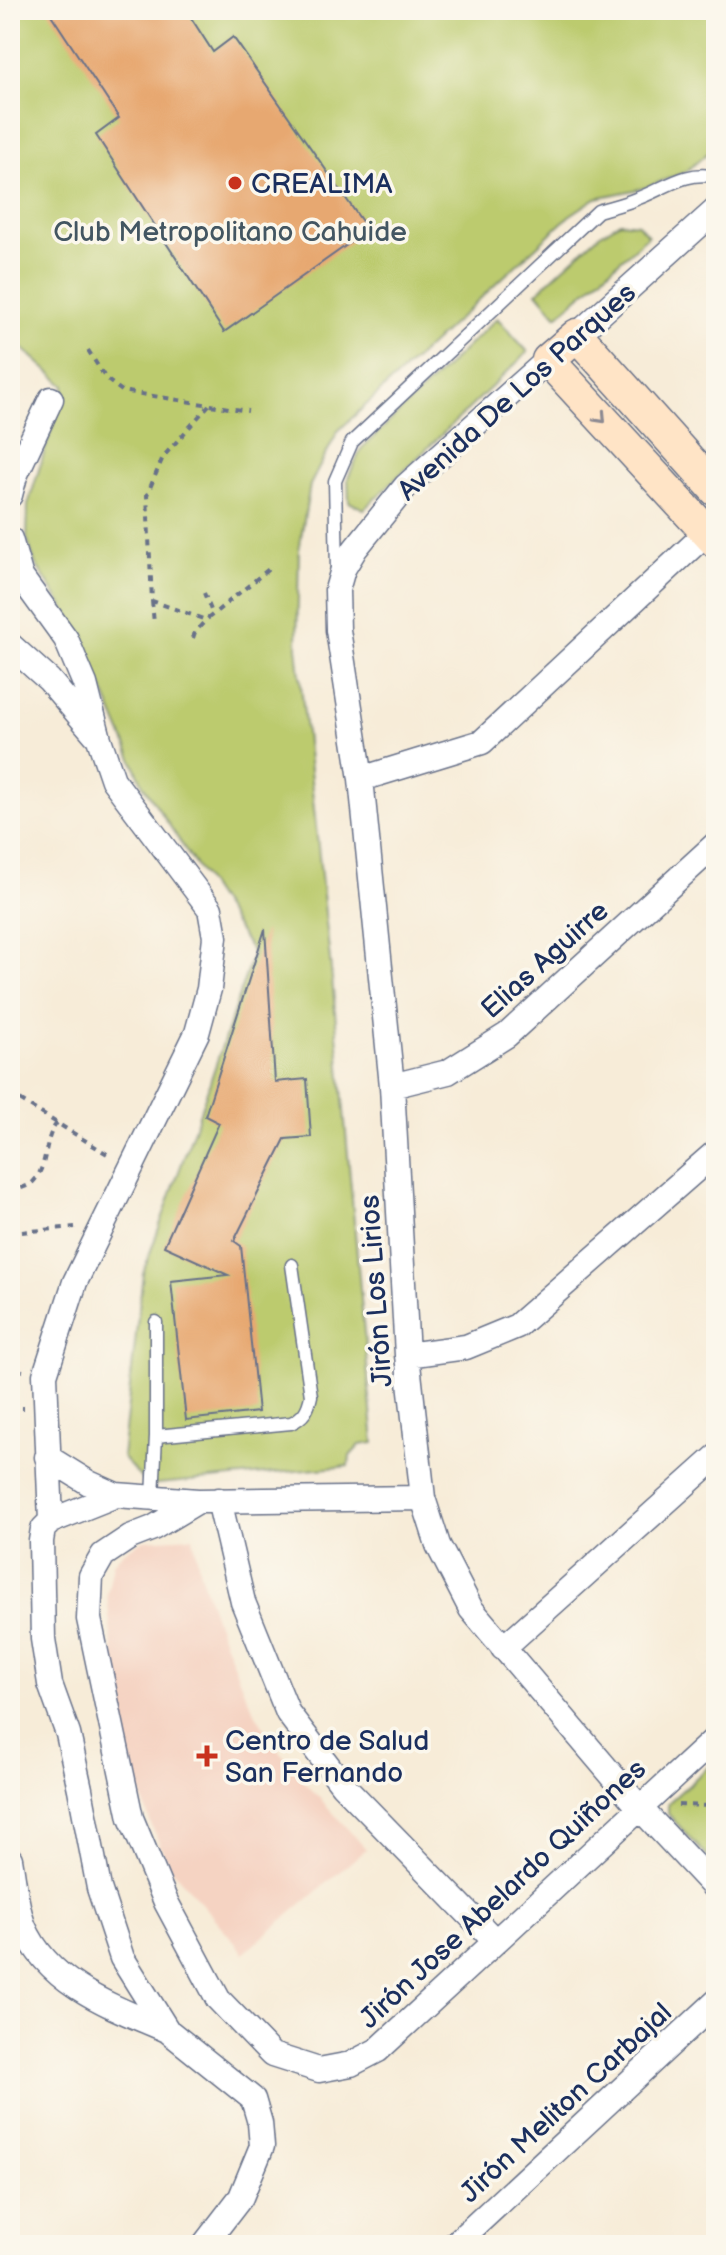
<svg xmlns="http://www.w3.org/2000/svg" width="726" height="2255" viewBox="0 0 726 2255" font-family="'Balsamiq Sans',sans-serif">
	<style>
		.built { fill: #f5d3c2 }
		.green { fill: #bccb6e; stroke: #6c7d66; stroke-width: 2 }
		.building { fill: #e7a871 }
		.lines { fill: none; stroke-linecap: round; stroke-linejoin: round }
		.lane-casing { stroke: #687189; stroke-width: 15 }
		.street-casing { stroke: #687189; stroke-width: 27 }
		.secondary-casing { stroke: #687189; stroke-width: 35 }
		.path { stroke: #687189; stroke-width: 4; stroke-dasharray: 6 6; stroke-linecap: butt }
		.lane { stroke: #fff; stroke-width: 12 }
		.street { stroke: #fff; stroke-width: 24 }
		.secondary { stroke: #ffe4c6; stroke-width: 32 }
		.oneway { stroke: #8d8a92 }
		.poi-dot { fill: #c8321e; stroke: #fbf7ec; stroke-width: 3 }
		.labels { text-anchor: middle; stroke-width: 7; stroke-linejoin: round; paint-order: stroke }
		.poi-label { font-size: 28px; fill: #1b2f5e; stroke: #fbf7ec; text-anchor: start }
		.park-label { font-size: 28px; fill: #435662; stroke: #fbf7ec }
		.street-label { font-size: 28px; fill: #1b2f5e; stroke: #fbf7ec }
	</style>
	<rect width="100%" height="100%" fill="#fbf7ec"/>
	<filter id="ink" filterUnits="userSpaceOnUse"><feTurbulence type="fractalNoise" baseFrequency=".0125" numOctaves="2"/><feDisplacementMap in="SourceGraphic" scale="16" xChannelSelector="R" yChannelSelector="G"/><feConvolveMatrix kernelMatrix="1 2 1 2 8 2 1 2 1" color-interpolation-filters="sRGB"/></filter>
	<filter id="wash" filterUnits="userSpaceOnUse"><feTurbulence type="fractalNoise" baseFrequency=".006" numOctaves="4" result="noise"/><feDisplacementMap in="SourceGraphic" scale="32" xChannelSelector="R" yChannelSelector="G"/><feGaussianBlur stdDeviation="1.8" result="paint"/><feColorMatrix in="noise" values="0 0 0 0 0 0 0 0 0 0 0 0 0 0 0 0 0 1.4 0 .05"/><feComposite in="paint" operator="in"/></filter>
	<g filter="url(#wash)">
		<rect width="100%" height="100%" fill="#f7ecd8"/>
		<!-- built -->
		<path class="built" d="M 193,1537 L 200,1573 L 216,1621 L 244,1691 L 257,1716 L 273,1742 L 293,1769 L 366,1849 L 244,1953 L 170,1867 L 150,1822 L 133,1769 L 116,1686 L 107,1595 L 113,1564 L 123,1552 L 144,1540 Z"/>
		<!-- green -->
		<path class="green" d="M 10,10 L 716,10 L 716,146 L 685,172 L 644,188 L 596,198 L 569,216 L 338,431 L 310,485 L 299,549 L 297,647 L 333,989 L 374,1443 L 360,1445 L 350,1456 L 349,1466 L 147,1485 L 122,1457 L 143,1273 L 199,1115 L 253,953 L 143,785 L 78,630 L 35,563 L 27,538 L 28,505 L 65,386 L 10,337 Z
			M 620,222 L 638,224 L 648,236 L 557,316 L 537,292 L 599,235 Z
			M 497,318 L 528,352 L 364,509 L 349,502 L 348,478 L 361,449 Z
			M 716,1760 L 716,1866 L 668,1814 L 668,1803 Z"/>
		<g id="blocks">
			<!-- building -->
			<path class="building" d="M 48,10 L 186,10 L 213,52 L 233,37 L 368,230 L 224,332 L 96,135 L 119,118 Z
				M 265,929 L 275,1082 L 307,1079 L 311,1137 L 285,1139 L 234,1241 L 241,1246 L 258,1412 L 186,1420 L 171,1281 L 228,1275 L 164,1246 L 219,1123 L 205,1116 Z"/>
		</g>
	</g>
	<g filter="url(#ink)">
		<use href="#blocks" fill-opacity="0" stroke="#687189" stroke-width="2"/>
		<g class="lines">
			<!-- lane casing -->
			<g class="lane-casing">
				<path id="lane" d="M 337,570 L 335,481 L 352,442 L 598,211 C 611,207 624,204 636,199 C 663,190 686,169 716,177
					M 156,1436 L 291,1423 C 304,1417 308,1410 311,1396 L 292,1265
					M 153,1497 L 156,1436 L 156,1322"/>
			</g>
			<!-- street casing -->
			<g class="street-casing">
				<path id="street" d="M 577,335 L 716,210
					M 548,360 L 406,486 L 355,549 L 343,569 L 337,590 L 338,630 L 361,779 L 392,1086 L 407,1355 L 423,1498 L 438,1545 L 471,1609 L 639,1807 L 716,1889
					M 10,495 L 15,476 L 51,399
					M 10,539 L 21,577 L 66,639 L 85,684 L 99,739 L 113,780 L 210,909 L 215,937 L 209,989 L 197,1033 L 75,1282 L 45,1375 L 51,1521 L 43,1529 L 41,1541 L 43,1639 L 50,1684 L 68,1734 L 80,1789 L 99,1888 L 122,1958 L 167,2030 L 253,2099 L 260,2123 L 262,2146 L 241,2197 L 204,2245
					M 10,645 L 49,680 L 95,734
					M 361,779 L 482,742 L 716,524
					M 392,1086 L 448,1072 L 507,1035 L 716,844
					M 407,1355 L 466,1347 L 517,1326 L 716,1152
					M 47,1457 L 89,1483 L 116,1495
					M 219,1500 L 243,1602 L 288,1713 L 342,1784 L 495,1941
					M 198,1501 L 153,1528 L 130,1537 L 103,1555 L 91,1576 L 89,1619 L 131,1818 L 166,1902 L 218,1999 L 272,2055 L 319,2070 L 351,2064 L 378,2050 L 716,1738
					M 51,1521 L 116,1495 L 198,1501 L 423,1498
					M 503,1648 L 716,1457
					M 10,1859 C 14,1881 16,1907 24,1927 C 49,1985 113,2007 167,2030
					M 454,2245 L 716,2002"/>
			</g>
			<!-- secondary casing -->
			<g class="secondary-casing">
				<path id="secondary" d="M 716,490 L 577,335 L 548,360 L 716,542"/>
			</g>
			<!-- path -->
			<path class="path" d="M 88,350 L 106,379 L 122,391 L 248,411
				M 209,405 L 163,457 L 147,495 L 152,601 L 206,620 L 270,568
				M 204,593 L 213,615
				M 152,601 L 154,624
				M 193,638 L 195,632 L 206,620
				M 10,1094 L 112,1157
				M 10,1192 C 17,1189 28,1187 33,1182 C 49,1165 43,1139 57,1123
				M 10,1233 L 75,1227
				M 10,1369 L 23,1371
				M 10,1408 L 24,1408
				M 678,1805 L 716,1806"/>
			<!-- lane -->
			<use href="#lane" class="lane"/>
			<!-- street -->
			<use href="#street" class="street"/>
			<!-- secondary -->
			<use href="#secondary" class="secondary"/>
		</g>
		<!-- one-way arrows -->
		<defs><path id="oneway-chevron" d="M-2-3.5L2.5 0L-2 3.5" fill="none" stroke-width="1.6" stroke-linecap="round" stroke-linejoin="round" transform="scale(2)"/></defs>
		<use class="oneway" href="#oneway-chevron" transform="translate(601 418) rotate(47)"/>
	</g>
	<!-- markers -->
	<g class="poi-dot">
		<circle cx="235" cy="183" r="8"/>
		<path d="M203 1744h8v8h8v8h-8v8h-8v-8h-8v-8h8z"/>
	</g>
	<g class="labels">
		<!-- poi labels -->
		<g class="poi-label">
			<text x="251" y="193">CREALIMA</text>
			<text x="225" y="1750">Centro de Salud<tspan x="225" dy="32">San Fernando</tspan></text>
		</g>
		<!-- park labels -->
		<g class="park-label">
			<text x="230" y="241">Club Metropolitano Cahuide</text>
		</g>
		<!-- street labels -->
		<g class="street-label">
			<text transform="translate(516 391) rotate(-42)" y="10">Avenida De Los Parques</text>
			<text transform="translate(544 959) rotate(-42)" y="10">Elias Aguirre</text>
			<text transform="translate(375 1291) rotate(-94)" y="10">Jirón Los Lirios</text>
			<text transform="translate(502 1893) rotate(-43)" y="10">Jirón Jose Abelardo Quiñones</text>
			<text transform="translate(565 2102) rotate(-43)" y="10">Jirón Meliton Carbajal</text>
		</g>
	</g>
	<!-- margin -->
	<rect width="726" height="2255" fill="none" stroke="#fbf7ec" stroke-width="40"/>
</svg>
